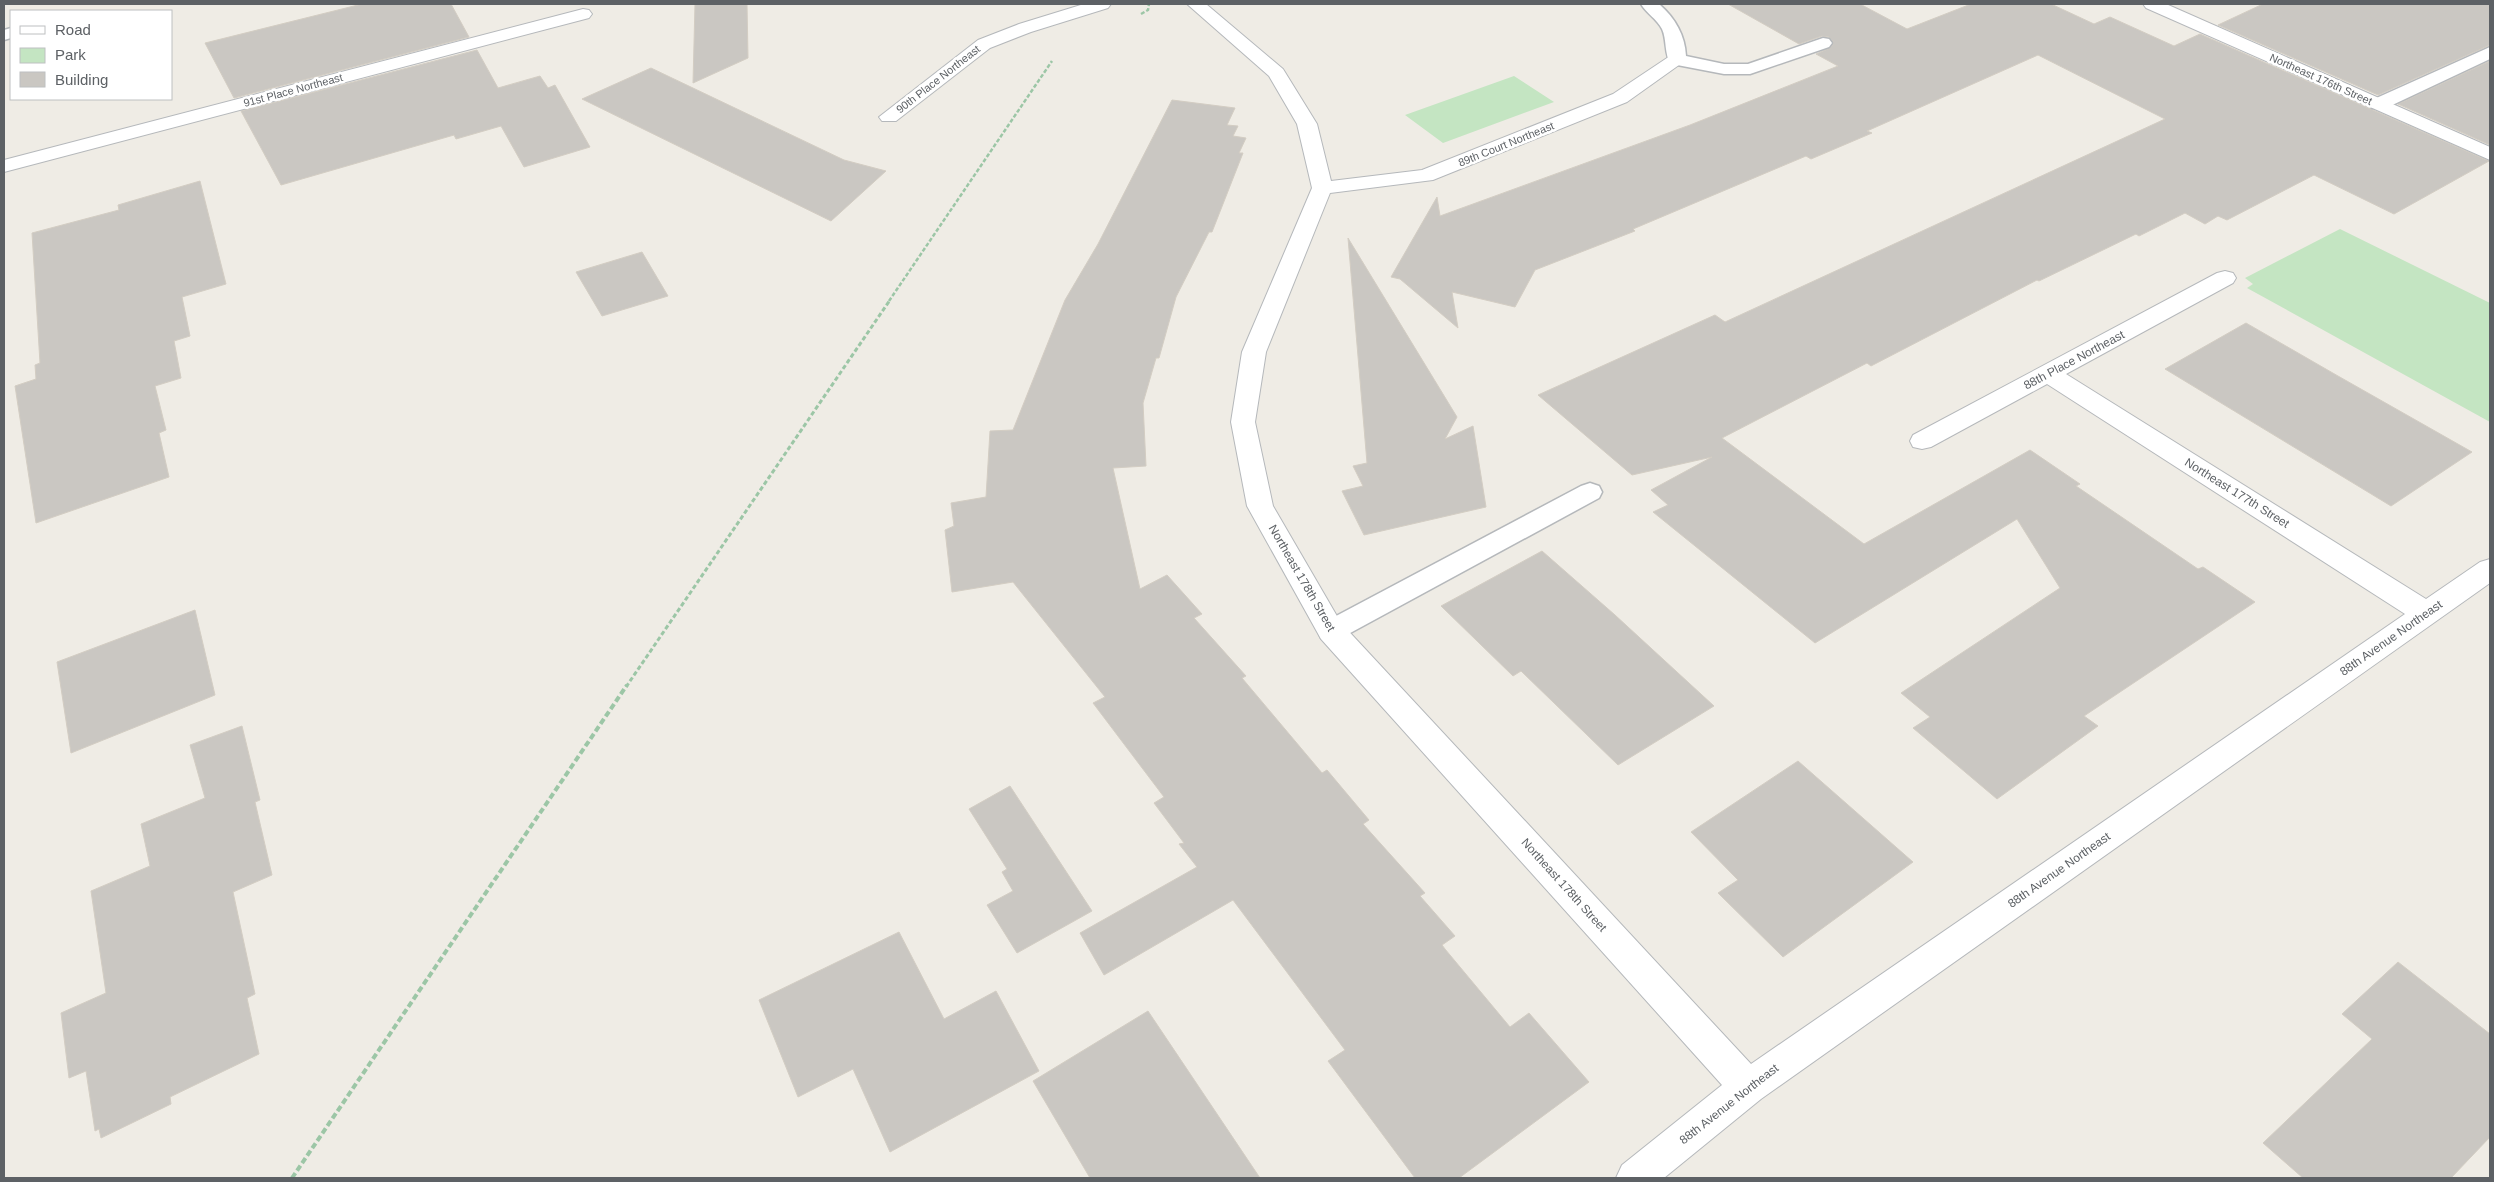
<svg xmlns="http://www.w3.org/2000/svg" width="2494" height="1182" viewBox="0 0 2494 1182" font-family="Arial,sans-serif">
	<style>
		.green { fill: #c4e5c2 }
		.building { fill: #cac7c2; stroke: #d3cdc3 }
		.lines { fill: none; stroke-linecap: round; stroke-linejoin: round }
		.service-casing { stroke: #b5b8bb; stroke-width: 3 }
		.minor-casing { stroke: #b5b8bb; stroke-width: 2 }
		.path-far2 { stroke: #9cc6a6; stroke-width: 2.5; stroke-dasharray: 4 2; stroke-linecap: butt }
		.path-far1 { stroke: #9cc6a6; stroke-width: 3; stroke-dasharray: 4.5 2.5; stroke-linecap: butt }
		.path { stroke: #9cc6a6; stroke-width: 4; stroke-dasharray: 6 3; stroke-linecap: butt }
		.service { fill: #fff; fill-rule: evenodd }
		.minor { fill: #fff; fill-rule: evenodd }
		.labels { text-anchor: middle; stroke-width: 5; stroke-linejoin: round; paint-order: stroke }
		.far-street-label { font-size: 11px; fill: #5d6165; stroke: #fff }
		.street-label { font-size: 12px; fill: #5d6165; stroke: #fff }
	</style>
	<rect width="100%" height="100%" fill="#efece5"/>
	<!-- green -->
	<path class="green" d="M 1514,76 L 1554,102 L 1443,143 L 1405,115 Z
		M 2340,229 L 2490,303 L 2490,422 L 2247,288 L 2253,284 L 2245,278 Z"/>
	<!-- building -->
	<path class="building" d="M 362,4 L 451,4 L 469,37 L 234,98 L 205,43 Z
		M 695,4 L 747,4 L 748,58 L 693,83 Z
		M 1728,4 L 1860,4 L 1907,29 L 1971,4 L 2051,4 L 2094,24 L 2110,17 L 2174,46 L 2200,34 L 2489,161 L 2394,214 L 2314,175 L 2227,220 L 2218,216 L 2205,224 L 2185,213 L 2139,236 L 2136,234 L 2039,281 L 2037,280 L 1871,366 L 1867,363 L 1722,438 L 1864,544 L 2030,450 L 2080,484 L 2076,486 L 2198,569 L 2203,567 L 2255,602 L 2084,716 L 2098,726 L 1997,799 L 1913,728 L 1930,717 L 1901,693 L 2060,588 L 2017,519 L 1815,643 L 1653,512 L 1668,505 L 1651,490 L 1712,457 L 1632,475 L 1538,395 L 1715,315 L 1725,322 L 2165,119 L 2038,55 L 1867,131 L 1872,133 L 1811,159 L 1806,156 L 1633,229 L 1635,231 L 1535,270 L 1515,307 L 1452,292 L 1458,328 L 1400,279 L 1391,277 L 1437,197 L 1440,216 L 1690,125 L 1838,66 L 1816,54 L 1830,48 L 1834,43 L 1829,37 L 1822,36 L 1799,44 Z
		M 2263,4 L 2490,4 L 2490,45 L 2378,95 L 2218,25 Z
		M 477,50 L 498,88 L 540,76 L 548,88 L 555,85 L 590,147 L 524,167 L 501,126 L 456,139 L 454,135 L 281,185 L 241,111 Z
		M 2490,61 L 2490,145 L 2398,104 Z
		M 651,68 L 844,160 L 886,171 L 831,221 L 582,99 Z
		M 1172,100 L 1235,108 L 1227,125 L 1238,126 L 1233,136 L 1246,138 L 1239,153 L 1243,153 L 1212,232 L 1209,232 L 1176,297 L 1159,358 L 1156,358 L 1143,403 L 1146,466 L 1113,468 L 1140,589 L 1167,575 L 1202,614 L 1194,618 L 1246,676 L 1242,678 L 1322,773 L 1327,770 L 1369,820 L 1363,824 L 1425,893 L 1420,896 L 1455,936 L 1442,945 L 1445,949 L 1510,1027 L 1529,1013 L 1589,1082 L 1459,1178 L 1415,1178 L 1328,1061 L 1345,1050 L 1233,900 L 1104,975 L 1080,933 L 1197,867 L 1179,844 L 1184,843 L 1154,803 L 1164,797 L 1093,703 L 1105,697 L 1013,582 L 952,592 L 945,530 L 954,526 L 951,503 L 986,497 L 990,431 L 1013,430 L 1065,300 L 1098,244 Z
		M 200,181 L 226,284 L 182,297 L 190,336 L 174,341 L 181,378 L 155,386 L 166,430 L 159,433 L 169,477 L 36,523 L 15,386 L 36,379 L 35,365 L 40,363 L 32,233 L 119,210 L 118,205 Z
		M 1348,238 L 1457,417 L 1445,439 L 1473,426 L 1486,507 L 1364,535 L 1342,491 L 1363,486 L 1353,466 L 1367,463 Z
		M 642,252 L 668,296 L 602,316 L 576,272 Z
		M 2246,323 L 2338,376 L 2472,452 L 2391,506 L 2165,369 Z
		M 1542,551 L 1615,615 L 1714,706 L 1618,765 L 1521,671 L 1513,676 L 1441,606 Z
		M 195,610 L 215,695 L 71,753 L 57,662 Z
		M 242,726 L 260,800 L 255,802 L 272,875 L 233,892 L 255,994 L 247,998 L 259,1054 L 170,1097 L 171,1104 L 101,1138 L 99,1129 L 95,1131 L 86,1071 L 69,1078 L 61,1013 L 106,993 L 91,891 L 150,866 L 141,824 L 205,798 L 190,745 Z
		M 1798,761 L 1913,862 L 1783,957 L 1718,893 L 1738,880 L 1691,832 Z
		M 1010,786 L 1092,911 L 1017,953 L 987,905 L 1013,891 L 1002,872 L 1007,869 L 969,809 Z
		M 899,932 L 944,1019 L 996,991 L 1039,1071 L 890,1152 L 853,1069 L 798,1097 L 759,1000 Z
		M 2398,962 L 2490,1034 L 2490,1137 L 2451,1178 L 2303,1178 L 2263,1143 L 2372,1039 L 2342,1014 Z
		M 1148,1011 L 1260,1178 L 1090,1178 L 1033,1081 Z"/>
	<g class="lines">
		<!-- service casing -->
		<g class="service-casing">
			<path id="service" d="M 1641,4 L 1659,4 C 1675,18 1685,35 1686,56 L 1724,64 L 1748,64 L 1823,38 L 1829,39 L 1832,43 L 1829,47 L 1750,74 L 1724,74 L 1677,65 L 1671,64 C 1664,55 1667,39 1662,29 C 1657,19 1646,13 1641,4 Z
				M 11,28 L 11,38 L 4,40 L 4,30 Z
				M 2490,47 L 2490,59 L 2386,108 L 2372,108 L 2370,104 L 2372,100 Z
				M 1590,483 L 1599,486 L 1602,492 L 1599,498 L 1341,638 L 1331,641 L 1321,638 L 1318,631 L 1321,624 L 1581,486 Z"/>
		</g>
		<!-- minor casing -->
		<g class="minor-casing">
			<path id="minor" d="M 1084,4 L 1111,4 L 1108,8 L 1031,32 L 990,48 L 896,121 L 882,121 L 879,117 L 978,40 L 1019,24 Z
				M 1187,4 L 1206,4 L 1283,69 L 1317,124 L 1331,181 L 1422,170 L 1613,94 L 1670,56 L 1684,56 L 1686,60 L 1627,102 L 1433,180 L 1330,193 L 1266,352 L 1255,422 L 1273,506 L 1341,623 L 1751,1064 L 2405,614 L 2047,384 L 1931,447 L 1922,449 L 1913,447 L 1910,441 L 1913,435 L 2217,273 L 2225,271 L 2233,273 L 2236,278 L 2233,283 L 2066,374 L 2426,599 L 2480,562 L 2490,559 L 2490,583 L 1761,1099 L 1664,1178 L 1616,1178 L 1622,1165 L 1722,1085 L 1321,639 L 1247,506 L 1231,422 L 1242,352 L 1312,188 L 1297,124 L 1269,76 Z
				M 2143,4 L 2166,4 L 2490,147 L 2490,160 L 2146,8 Z
				M 583,9 L 589,10 L 592,14 L 589,18 L 4,172 L 4,160 Z"/>
		</g>
		<!-- path-far2 -->
		<path class="path-far2" d="M 1141,14 L 1148,10 L 1149,4
			M 889,301 L 1052,61"/>
		<!-- path-far1 -->
		<path class="path-far1" d="M 626,687 L 890,300"/>
		<!-- path -->
		<path class="path" d="M 292,1178 L 627,685"/>
		<!-- service -->
		<use href="#service" class="service"/>
		<!-- minor -->
		<use href="#minor" class="minor"/>
	</g>
	<g class="labels">
		<!-- far-street labels -->
		<g class="far-street-label">
			<text transform="translate(938 79) rotate(-38)" y="4">90th Place Northeast</text>
			<text transform="translate(2321 79) rotate(24)" y="4">Northeast 176th Street</text>
			<text transform="translate(293 90) rotate(-15)" y="4">91st Place Northeast</text>
			<text transform="translate(1506 144) rotate(-22)" y="4">89th Court Northeast</text>
		</g>
		<!-- street labels -->
		<g class="street-label">
			<text transform="translate(2074 360) rotate(-28)" y="4">88th Place Northeast</text>
			<text transform="translate(2237 493) rotate(32)" y="4">Northeast 177th Street</text>
			<text transform="translate(1302 578) rotate(60)" y="4">Northeast 178th Street</text>
			<text transform="translate(2391 638) rotate(-35)" y="4">88th Avenue Northeast</text>
			<text transform="translate(2059 870) rotate(-35)" y="4">88th Avenue Northeast</text>
			<text transform="translate(1564 885) rotate(48)" y="4">Northeast 178th Street</text>
			<text transform="translate(1729 1104) rotate(-38)" y="4">88th Avenue Northeast</text>
		</g>
	</g>
	<!-- border -->
	<rect width="2494" height="1182" fill="none" stroke="#5d6165" stroke-width="10"/>
	<!-- legend -->
	<rect x="10" y="10" width="162" height="90" fill="#ffffff" stroke="#bec0c1"/>
	<rect x="20" y="26" width="25" height="8" fill="#ffffff" stroke="#bec0c1"/>
	<text x="55" y="35" font-size="15" fill="#5d6165">Road</text>
	<rect x="20" y="48" width="25" height="15" fill="#c4e5c2" stroke="#bec0c1"/>
	<text x="55" y="60" font-size="15" fill="#5d6165">Park</text>
	<rect x="20" y="72" width="25" height="15" fill="#cac7c2" stroke="#bec0c1"/>
	<text x="55" y="85" font-size="15" fill="#5d6165">Building</text>
</svg>
